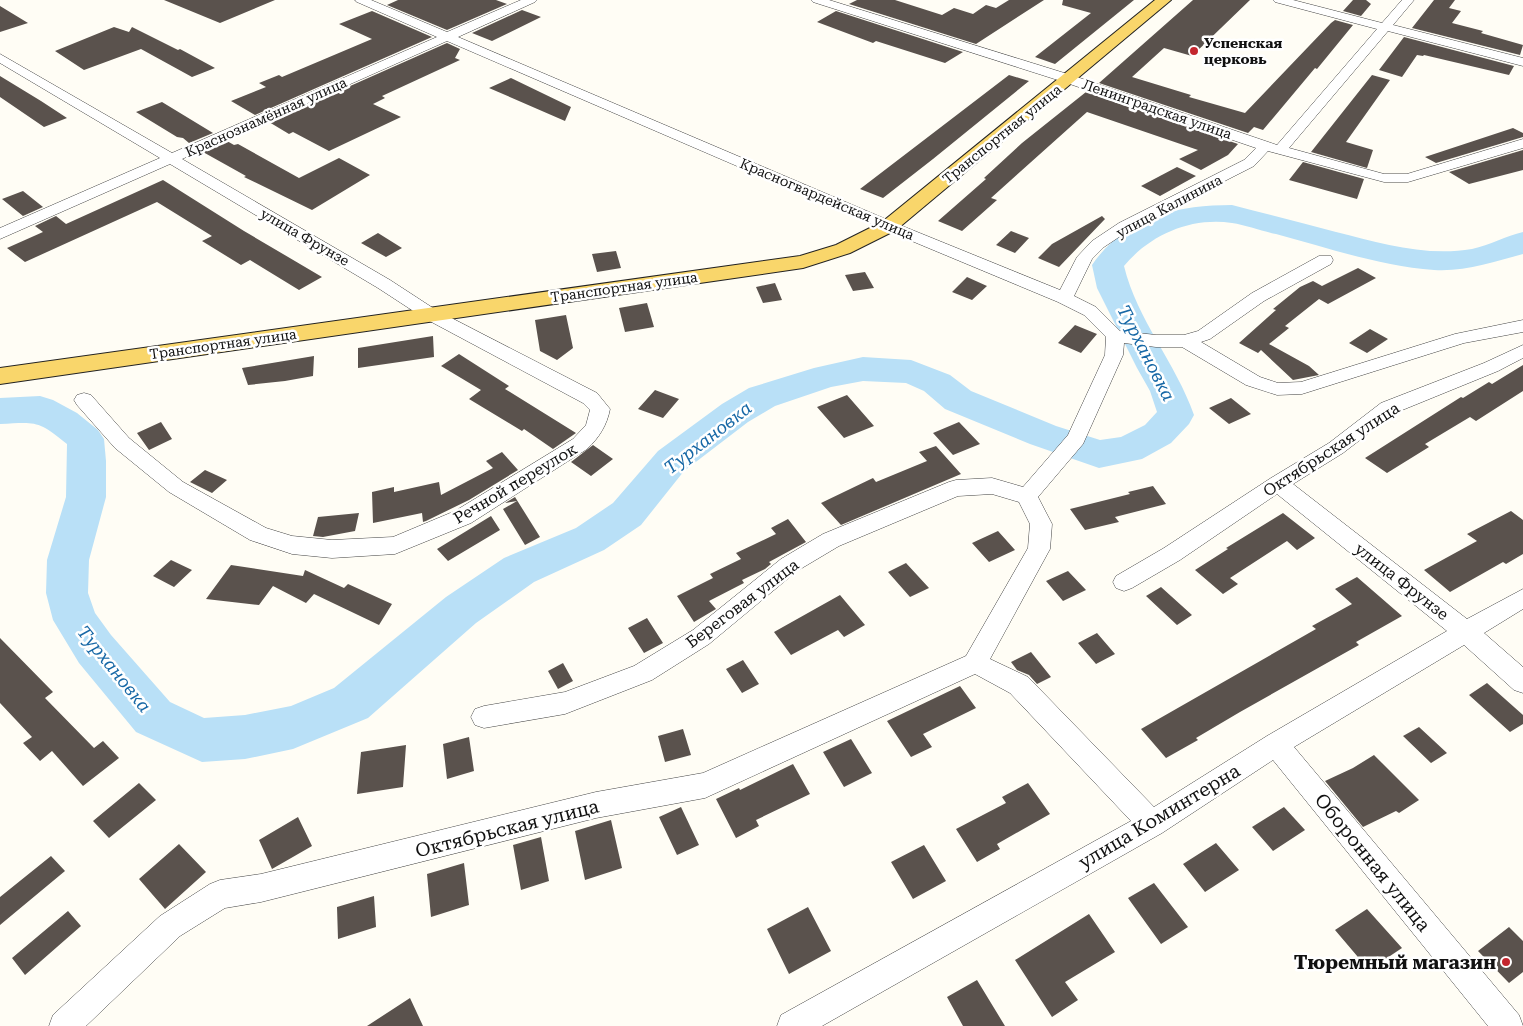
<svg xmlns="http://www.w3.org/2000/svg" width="1523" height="1026" viewBox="0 0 1523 1026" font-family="'Roboto Serif',serif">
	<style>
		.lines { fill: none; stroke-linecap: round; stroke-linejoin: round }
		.river { fill: #b9e0f7; fill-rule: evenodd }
		.building { fill: #5a524d }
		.minor-casing { stroke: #444; stroke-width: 1 }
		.major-casing { stroke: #222; stroke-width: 2 }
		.minor { fill: #fff; fill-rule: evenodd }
		.major { fill: #f9d66b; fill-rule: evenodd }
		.poi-dot { fill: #c4262e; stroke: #fff; stroke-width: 2 }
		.labels { text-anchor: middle; stroke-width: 5; stroke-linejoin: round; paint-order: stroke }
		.far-poi-label { font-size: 14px; font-weight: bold; fill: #111; stroke: #fff; text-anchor: start }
		.far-street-label { font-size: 14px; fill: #111; stroke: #fff }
		.street-label { font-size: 16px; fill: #111; stroke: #fff }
		.water-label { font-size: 18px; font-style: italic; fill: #1768a6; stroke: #fff }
		.near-street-label { font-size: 19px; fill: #111; stroke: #fff }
		.near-poi-label { font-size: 19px; font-weight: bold; fill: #111; stroke: #fff; text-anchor: end }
	</style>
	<rect width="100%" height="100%" fill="#fffdf5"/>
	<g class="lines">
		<!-- river -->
		<path class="river" d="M 1232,205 C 1267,214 1301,223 1336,232 C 1380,243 1426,257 1472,249 C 1490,245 1506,236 1523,232 L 1523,254 C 1494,262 1464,272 1434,270 C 1380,266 1328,248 1276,234 C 1261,231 1246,225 1232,223 C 1190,217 1150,235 1124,266 C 1137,320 1176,363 1194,415 L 1189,424 L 1171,443 L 1142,459 L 1099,468 L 1030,444 L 945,409 L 924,391 L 906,383 L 863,381 L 831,387 L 775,406 L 748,422 L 684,471 L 641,525 L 604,550 L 534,582 L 476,623 L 368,718 L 293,749 L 245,759 L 202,762 L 136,732 L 79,663 L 53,620 L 46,593 L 47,560 L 66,497 L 67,444 C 38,420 36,422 0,424 L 0,398 L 40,396 L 53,400 L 77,413 L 98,430 L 104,439 L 106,461 L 106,497 L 89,560 L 88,593 L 95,613 L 111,635 L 170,702 L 204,718 L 245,715 L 291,706 L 334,688 L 446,597 L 504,558 L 576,528 L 613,503 L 658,451 L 722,404 L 749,388 L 814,368 L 863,357 L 911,360 L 950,375 L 971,391 L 1056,426 L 1100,440 L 1121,437 L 1145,425 L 1157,412 L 1150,391 L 1137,368 L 1097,288 L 1092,265 C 1125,217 1176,205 1232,205 Z"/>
	</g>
	<!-- building -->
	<path class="building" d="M 164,0 L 275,0 L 220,23 Z
		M 398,0 L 496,0 L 507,4 L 447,30 L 387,5 Z
		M 857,0 L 895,0 L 942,15 L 954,8 L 973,14 L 986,5 L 996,8 L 1009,0 L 1044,0 L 976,44 L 849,4 Z
		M 1063,0 L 1134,0 L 1055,64 L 1035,57 L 1091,13 L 1062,5 Z
		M 1193,0 L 1250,0 L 1192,56 L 1164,48 L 1132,77 L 1191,95 L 1189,97 L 1245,113 L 1331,23 L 1335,20 L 1353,25 L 1317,69 L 1315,68 L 1263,130 L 1254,127 L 1248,133 L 1099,83 Z
		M 1353,0 L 1366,0 L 1371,4 L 1361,16 L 1343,11 Z
		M 1434,0 L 1455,0 L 1449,8 L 1461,11 L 1452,23 L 1483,31 L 1481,33 L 1523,45 L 1520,55 L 1412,28 Z
		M 0,6 L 28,23 L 0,32 Z
		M 522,10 L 541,17 L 492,41 L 472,33 Z
		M 372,11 L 432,37 L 255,115 L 231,101 L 266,87 L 259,83 L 279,75 L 282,77 L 372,39 L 339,24 Z
		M 836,11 L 963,52 L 945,63 L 876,41 L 873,43 L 817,22 Z
		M 114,27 L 129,32 L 132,27 L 178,50 L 180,49 L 215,68 L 192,77 L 141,49 L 84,70 L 55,51 Z
		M 1404,37 L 1514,66 L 1509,75 L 1424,55 L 1423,56 L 1417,55 L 1402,77 L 1379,70 Z
		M 447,43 L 460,49 L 455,58 L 460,60 L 382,96 L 385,98 L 373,104 L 401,117 L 329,151 L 293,132 L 289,134 L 269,122 Z
		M 1009,75 L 1029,81 L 933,159 L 883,198 L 860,189 Z
		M 1372,75 L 1390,80 L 1346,142 L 1373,150 L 1367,168 L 1311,152 Z
		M 0,76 L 41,101 L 67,118 L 44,127 L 0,97 Z
		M 511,78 L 571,107 L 565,121 L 489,88 Z
		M 1086,92 L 1238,144 L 1228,155 L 1201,170 L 1179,159 L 1198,150 L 1087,112 L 991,198 L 997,200 L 962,231 L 938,221 L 986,179 L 984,178 L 1022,143 Z
		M 162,102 L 213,133 L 189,143 L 183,138 L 177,137 L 136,112 Z
		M 1513,128 L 1523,133 L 1523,137 L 1436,163 L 1425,157 Z
		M 227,141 L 234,145 L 238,144 L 299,178 L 339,158 L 370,175 L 312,210 L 244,177 L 246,176 L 203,152 Z
		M 1523,150 L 1523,170 L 1469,184 L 1449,172 Z
		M 1303,162 L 1364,179 L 1357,199 L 1289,180 Z
		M 1177,167 L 1196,176 L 1160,196 L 1141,186 Z
		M 163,180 L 244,231 L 322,277 L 299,290 L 250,260 L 241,265 L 202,241 L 212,236 L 157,202 L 25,262 L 7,248 L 43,232 L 35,226 L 56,216 L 66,224 Z
		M 23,191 L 43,207 L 23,216 L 2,199 Z
		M 1102,216 L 1105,219 L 1059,267 L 1038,258 L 1052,244 Z
		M 1011,231 L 1029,238 L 1015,253 L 996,245 Z
		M 378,233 L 402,248 L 386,257 L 361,243 Z
		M 616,251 L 621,268 L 597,272 L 592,254 Z
		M 1358,268 L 1376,278 L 1328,304 L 1319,299 L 1285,326 L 1289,328 L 1269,344 L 1309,366 L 1319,375 L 1293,380 L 1261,350 L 1258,353 L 1239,343 L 1276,310 L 1273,309 L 1300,287 L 1313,281 L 1322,286 Z
		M 865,272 L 874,288 L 853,291 L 845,275 Z
		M 967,277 L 987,286 L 972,300 L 952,292 Z
		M 775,283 L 782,300 L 763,303 L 756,287 Z
		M 647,303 L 654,327 L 625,332 L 619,308 Z
		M 566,315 L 573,348 L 557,360 L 540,351 L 535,320 Z
		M 1075,325 L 1097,334 L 1081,353 L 1058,343 Z
		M 1370,329 L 1388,339 L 1367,353 L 1349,343 Z
		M 433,336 L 434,357 L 358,368 L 358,348 Z
		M 459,354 L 509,386 L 505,389 L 576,433 L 553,449 L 524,429 L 522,431 L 469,399 L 481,390 L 441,366 Z
		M 314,356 L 313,376 L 285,381 L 248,385 L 242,368 Z
		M 1523,365 L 1523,391 L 1476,421 L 1470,417 L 1425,444 L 1429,447 L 1387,473 L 1365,458 L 1461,397 L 1463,398 L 1489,382 L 1492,384 Z
		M 655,390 L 679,399 L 663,418 L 638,409 Z
		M 847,395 L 874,426 L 844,438 L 817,407 Z
		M 1231,398 L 1251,414 L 1229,424 L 1209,408 Z
		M 161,422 L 172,439 L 149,450 L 137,433 Z
		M 959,422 L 980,444 L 953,455 L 933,433 Z
		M 593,445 L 613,459 L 591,476 L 571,462 Z
		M 936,446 L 961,474 L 841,525 L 821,503 L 873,478 L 876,482 L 927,461 L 919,452 Z
		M 502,452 L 518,470 L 469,500 L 426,521 L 423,522 L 422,513 L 373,523 L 372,492 L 394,487 L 394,492 L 439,482 L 441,495 L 493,468 L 486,461 Z
		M 205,470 L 227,480 L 212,493 L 190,482 Z
		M 1153,486 L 1166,504 L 1115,517 L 1119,522 L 1085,530 L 1070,509 L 1130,494 L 1128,492 Z
		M 515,497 L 540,537 L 525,545 L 503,509 L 517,501 L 505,503 Z
		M 1511,511 L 1523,520 L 1523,554 L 1506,564 L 1503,562 L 1450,592 L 1424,570 L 1477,541 L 1467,534 Z
		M 359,513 L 355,531 L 323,537 L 313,536 L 318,517 Z
		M 1283,513 L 1315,538 L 1297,550 L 1287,541 L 1230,578 L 1238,584 L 1223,594 L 1195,570 L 1228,549 L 1226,548 Z
		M 491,516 L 500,530 L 448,561 L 437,549 Z
		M 788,519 L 806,542 L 769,562 L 771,564 L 765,569 L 742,580 L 744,583 L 709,601 L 716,609 L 694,622 L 677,596 L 713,578 L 710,574 L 741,559 L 736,553 L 776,534 L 771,528 Z
		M 998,531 L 1015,550 L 989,562 L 972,543 Z
		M 171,560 L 192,570 L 174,587 L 153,576 Z
		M 906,563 L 929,588 L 910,597 L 888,572 Z
		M 231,565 L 303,576 L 305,570 L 344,588 L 348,584 L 392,604 L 379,625 L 314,594 L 306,603 L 273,586 L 259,605 L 206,599 Z
		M 1068,571 L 1086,590 L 1063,601 L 1046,581 Z
		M 1357,577 L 1402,616 L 1356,642 L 1359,645 L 1240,712 L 1196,738 L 1198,740 L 1166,758 L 1141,729 L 1316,629 L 1312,626 L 1352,604 L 1335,589 Z
		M 1161,587 L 1192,615 L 1177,625 L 1146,596 Z
		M 840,595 L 865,625 L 844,637 L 838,630 L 791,655 L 774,632 Z
		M 647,618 L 663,643 L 644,653 L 628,628 Z
		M 1097,633 L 1115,654 L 1096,664 L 1078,643 Z
		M 0,638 L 53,692 L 45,698 L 94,748 L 103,741 L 119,758 L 83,786 L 52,751 L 40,761 L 23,743 L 32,737 L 0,703 Z
		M 1031,652 L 1051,677 L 1037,684 L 1029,675 L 1017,670 L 1011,662 Z
		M 743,660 L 759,684 L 742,693 L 726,669 Z
		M 563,663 L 573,681 L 558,689 L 548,671 Z
		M 1487,683 L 1523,715 L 1523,724 L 1510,732 L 1469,695 Z
		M 960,686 L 976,708 L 923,734 L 932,747 L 911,757 L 887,721 Z
		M 1419,727 L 1447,753 L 1431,763 L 1403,736 Z
		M 683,729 L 691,755 L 665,762 L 658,736 Z
		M 469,737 L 474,771 L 447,779 L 443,744 Z
		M 851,739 L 872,773 L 844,787 L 823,752 Z
		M 406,745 L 403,787 L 357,794 L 361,752 Z
		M 1374,755 L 1419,800 L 1399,813 L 1396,811 L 1363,827 L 1325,781 L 1353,768 Z
		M 793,764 L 810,794 L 756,820 L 759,826 L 736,838 L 716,799 L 739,788 L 740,790 Z
		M 139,783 L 156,800 L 109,838 L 93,821 Z
		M 1028,783 L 1050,814 L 997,844 L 1000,849 L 977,862 L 956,829 L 1006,803 L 1002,797 Z
		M 681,807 L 699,845 L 677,855 L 659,817 Z
		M 1284,807 L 1305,830 L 1273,851 L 1252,827 Z
		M 298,817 L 312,846 L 272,869 L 259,840 Z
		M 611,820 L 622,868 L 585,880 L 575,831 Z
		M 541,837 L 549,881 L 521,890 L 513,845 Z
		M 1216,843 L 1239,870 L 1205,892 L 1183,864 Z
		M 179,844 L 206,872 L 165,909 L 139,879 Z
		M 924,845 L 946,881 L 913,899 L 891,862 Z
		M 51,856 L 65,871 L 0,925 L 0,897 Z
		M 464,863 L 469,905 L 431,917 L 427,874 Z
		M 1154,883 L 1188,927 L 1161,944 L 1128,898 Z
		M 374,896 L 376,927 L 338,939 L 337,907 Z
		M 808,907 L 831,951 L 789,974 L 767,929 Z
		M 1367,909 L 1402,948 L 1369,970 L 1335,930 Z
		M 68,911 L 81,926 L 25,975 L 12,958 Z
		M 1089,914 L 1115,952 L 1065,982 L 1078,1000 L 1052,1017 L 1015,960 Z
		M 1509,927 L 1523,941 L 1523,972 L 1509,983 L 1478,951 Z
		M 977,980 L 1005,1026 L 963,1026 L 947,997 Z
		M 410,998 L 423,1026 L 367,1026 Z"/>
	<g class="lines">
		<!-- minor casing -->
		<g class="minor-casing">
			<path id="minor" d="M 355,0 L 371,0 L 447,32 L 521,0 L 537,0 L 535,2 L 458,37 L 895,223 L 1060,290 L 1077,257 L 1092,241 L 1119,223 L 1244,160 L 1256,148 L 1064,82 L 813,2 L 811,0 L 829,0 L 1074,76 L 1277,145 L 1377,29 L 1275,2 L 1273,0 L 1293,0 L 1382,23 L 1402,0 L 1414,0 L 1393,25 L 1523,58 L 1523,66 L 1388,31 L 1289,148 L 1384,174 L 1407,174 L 1523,139 L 1523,148 L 1408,182 L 1384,182 L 1268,151 L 1254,166 L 1131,229 L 1104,247 L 1092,259 L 1074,296 L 1096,307 L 1120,331 L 1156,335 L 1184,335 L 1198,331 L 1252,293 L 1319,256 L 1331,256 L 1333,260 L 1331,264 L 1264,301 L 1210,339 L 1201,342 L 1260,377 L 1278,383 L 1301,382 L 1455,334 L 1523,320 L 1523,332 L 1464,343 L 1302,394 L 1277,395 L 1246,385 L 1182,347 L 1156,347 L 1124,343 L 1123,355 L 1083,444 L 1038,497 L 1052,524 L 1050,549 L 990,659 L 1028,677 L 1154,807 L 1267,736 L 1447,631 L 1277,494 L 1180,560 L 1132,588 L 1124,591 L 1116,588 L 1113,582 L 1116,576 L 1164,548 L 1271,478 L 1329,443 L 1381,403 L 1484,363 L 1523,345 L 1523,358 L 1498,371 L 1395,413 L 1343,453 L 1293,484 L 1467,619 L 1523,589 L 1523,609 L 1484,633 L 1523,667 L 1523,693 L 1514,690 L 1464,645 L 1294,747 L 1519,1015 L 1523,1026 L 1488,1026 L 1273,760 L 1162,833 L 822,1026 L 777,1026 L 781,1015 L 1131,821 L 1010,693 L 975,674 L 705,798 L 596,818 L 261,902 L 225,908 L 180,936 L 86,1026 L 49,1026 L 53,1015 L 160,916 L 210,884 L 220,880 L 261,874 L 596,792 L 703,773 L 966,656 L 1028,548 L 1030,524 L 1019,502 L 992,494 L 958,496 L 839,546 L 797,571 L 709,644 L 652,680 L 565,714 L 484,728 L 475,725 L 471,717 L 475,709 L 484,706 L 565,692 L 634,666 L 693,630 L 781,559 L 823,534 L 949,482 L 956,480 L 992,478 L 1023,487 L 1068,435 L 1105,355 L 1106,337 L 1084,315 L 1058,302 L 883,229 L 447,41 L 182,159 L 390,280 L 436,310 L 597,393 L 610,409 C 607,425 599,438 587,449 L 471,523 L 395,554 L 332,558 L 292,554 L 250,540 L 169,492 L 115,448 L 77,405 L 74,400 L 77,395 L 84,393 L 91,395 L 129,438 L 183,482 L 266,528 L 292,536 L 332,540 L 393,537 L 455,511 L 573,439 L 586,425 L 590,410 L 583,403 L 424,318 L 378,288 L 170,164 L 0,239 L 0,228 L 160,158 L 0,63 L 0,54 L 172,153 L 437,37 L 357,2 Z"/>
		</g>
		<!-- major casing -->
		<g class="major-casing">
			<path id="major" d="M 1155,0 L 1171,0 L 896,230 L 850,253 L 803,268 L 0,384 L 0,368 L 800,256 L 836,245 L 882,222 Z"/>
		</g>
		<!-- minor -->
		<use href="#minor" class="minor"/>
		<!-- major -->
		<use href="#major" class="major"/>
	</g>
	<!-- markers -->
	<g class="poi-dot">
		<circle cx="1194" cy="51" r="5"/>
		<circle cx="1506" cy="962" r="5"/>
	</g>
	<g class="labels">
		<!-- far-poi labels -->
		<g class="far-poi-label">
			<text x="1204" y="48">Успенская<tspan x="1204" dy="16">церковь</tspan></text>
		</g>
		<!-- far-street labels -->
		<g class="far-street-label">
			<text transform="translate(1157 109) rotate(19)" y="5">Ленинградская улица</text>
			<text transform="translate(266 117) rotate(-24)" y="5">Краснознамённая улица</text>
			<text transform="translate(1002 134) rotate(-39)" y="5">Транспортная улица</text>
			<text transform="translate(827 199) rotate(23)" y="5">Красногвардейская улица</text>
			<text transform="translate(1169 206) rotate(-28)" y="5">улица Калинина</text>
			<text transform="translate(305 237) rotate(30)" y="5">улица Фрунзе</text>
			<text transform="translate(624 287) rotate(-8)" y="5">Транспортная улица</text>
			<text transform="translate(223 344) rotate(-8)" y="5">Транспортная улица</text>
		</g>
		<!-- street labels -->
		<g class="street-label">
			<text transform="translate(1331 449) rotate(-33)" y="6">Октябрьская улица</text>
			<text transform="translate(515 483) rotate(-31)" y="6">Речной переулок</text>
			<text transform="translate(1402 581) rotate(38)" y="6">улица Фрунзе</text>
			<text transform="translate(742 603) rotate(-37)" y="6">Береговая улица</text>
		</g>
		<!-- water labels -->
		<g class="water-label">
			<text transform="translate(1146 353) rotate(63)" y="6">Турхановка</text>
			<text transform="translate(708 438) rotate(-38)" y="6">Турхановка</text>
			<text transform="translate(114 669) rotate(51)" y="6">Турхановка</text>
		</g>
		<!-- near-street labels -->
		<g class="near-street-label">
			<text transform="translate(1159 816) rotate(-31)" y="7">улица Коминтерна</text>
			<text transform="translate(507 828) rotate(-14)" y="7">Октябрьская улица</text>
			<text transform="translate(1373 862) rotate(51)" y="7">Оборонная улица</text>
		</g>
		<!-- near-poi labels -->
		<g class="near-poi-label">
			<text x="1496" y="969">Тюремный магазин</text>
		</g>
	</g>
</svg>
